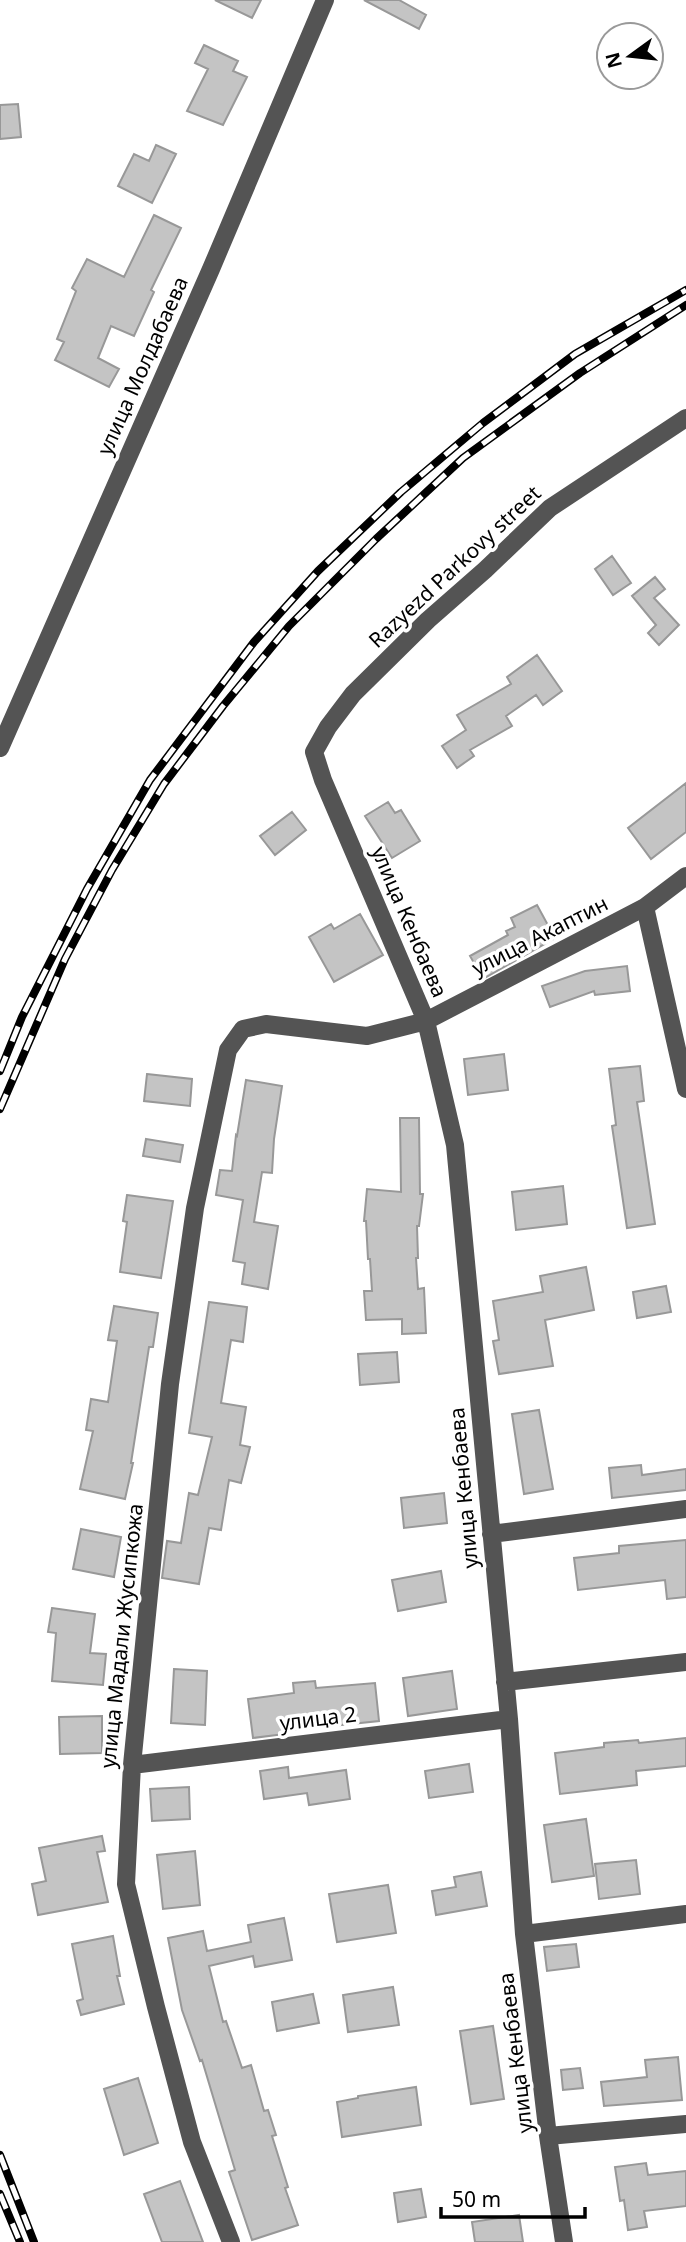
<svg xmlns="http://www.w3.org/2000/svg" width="686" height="2242" viewBox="0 0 686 2242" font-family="'Noto Sans',sans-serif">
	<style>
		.building { fill: #c4c4c4; stroke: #989898; stroke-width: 2 }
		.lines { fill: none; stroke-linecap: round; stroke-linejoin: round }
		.minor { stroke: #545454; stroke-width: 18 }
		.rail-casing { stroke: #000; stroke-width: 8 }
		.rail { stroke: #fff; stroke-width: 5; stroke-dasharray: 16; stroke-linecap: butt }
		.labels { text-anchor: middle; stroke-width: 7; stroke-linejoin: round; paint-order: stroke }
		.street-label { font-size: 21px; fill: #000; stroke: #fff }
	</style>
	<rect width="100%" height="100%" fill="#fff"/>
	<!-- building -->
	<path class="building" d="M 215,0 L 261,0 L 252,18 Z
		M 364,0 L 399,0 L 426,15 L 419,29 Z
		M 204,45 L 238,61 L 233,71 L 247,77 L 223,125 L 187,111 L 208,69 L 195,63 Z
		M 18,104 L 21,137 L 0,139 L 0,105 Z
		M 156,145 L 176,154 L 152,203 L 118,186 L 134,154 L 149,161 Z
		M 154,215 L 181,228 L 151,290 L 154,292 L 134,336 L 111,326 L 98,358 L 119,369 L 109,387 L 55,360 L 64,342 L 57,339 L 76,291 L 72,288 L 87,259 L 124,277 Z
		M 612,556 L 631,583 L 613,595 L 595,569 Z
		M 655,577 L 665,589 L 654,598 L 679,625 L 659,645 L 648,633 L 656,625 L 632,596 Z
		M 537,655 L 562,691 L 543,705 L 536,695 L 506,716 L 512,726 L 470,750 L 474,756 L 457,768 L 442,746 L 466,730 L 457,715 L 511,684 L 507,677 Z
		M 686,783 L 686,832 L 651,859 L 628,828 Z
		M 388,802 L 395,813 L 401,810 L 420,841 L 392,858 L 365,816 Z
		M 292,812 L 306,830 L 275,855 L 260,836 Z
		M 537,905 L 555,938 L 483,979 L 470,956 L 508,935 L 506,931 L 515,927 L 511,918 Z
		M 360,914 L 383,955 L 334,982 L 309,937 L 331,924 L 334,929 Z
		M 627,966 L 630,991 L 595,995 L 594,991 L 550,1007 L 542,986 L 585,971 Z
		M 504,1054 L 508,1090 L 468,1095 L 464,1059 Z
		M 640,1066 L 644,1101 L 637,1102 L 655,1224 L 627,1228 L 612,1126 L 616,1125 L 609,1069 Z
		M 147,1074 L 192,1079 L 190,1106 L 144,1101 Z
		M 246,1080 L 282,1086 L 274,1139 L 272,1173 L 262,1172 L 254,1222 L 278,1226 L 268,1289 L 242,1284 L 245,1263 L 233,1261 L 243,1200 L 216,1195 L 220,1170 L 232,1171 L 236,1135 L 237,1136 Z
		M 400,1118 L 419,1118 L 420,1194 L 423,1194 L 419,1226 L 417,1226 L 418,1258 L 416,1258 L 418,1289 L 424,1288 L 426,1333 L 402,1334 L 402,1319 L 366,1320 L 364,1291 L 372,1291 L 370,1259 L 368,1259 L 366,1221 L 364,1221 L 367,1189 L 401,1192 Z
		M 146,1139 L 183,1145 L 180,1162 L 143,1156 Z
		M 563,1186 L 567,1224 L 516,1230 L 512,1192 Z
		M 127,1195 L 173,1201 L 161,1278 L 120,1272 L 127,1222 L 123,1221 Z
		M 586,1267 L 594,1310 L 545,1320 L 553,1366 L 499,1374 L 493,1341 L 499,1340 L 493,1301 L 543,1292 L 540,1276 Z
		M 666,1286 L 671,1312 L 637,1318 L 633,1292 Z
		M 209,1302 L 247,1307 L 243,1342 L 231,1340 L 221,1403 L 246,1407 L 240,1445 L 250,1447 L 241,1483 L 229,1480 L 221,1530 L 209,1528 L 199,1584 L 162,1578 L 167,1541 L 181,1543 L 189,1493 L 198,1495 L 212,1437 L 189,1433 Z
		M 114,1306 L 158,1313 L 153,1347 L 149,1347 L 131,1463 L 133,1463 L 125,1499 L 80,1489 L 93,1431 L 86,1430 L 91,1399 L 108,1402 L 117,1341 L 108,1340 Z
		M 397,1352 L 399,1382 L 360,1385 L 358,1354 Z
		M 539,1410 L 553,1489 L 524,1494 L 512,1414 Z
		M 641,1465 L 642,1475 L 686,1469 L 686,1490 L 612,1498 L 609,1468 Z
		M 444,1493 L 447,1523 L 404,1528 L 401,1498 Z
		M 81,1529 L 121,1537 L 114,1577 L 73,1569 Z
		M 686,1540 L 686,1597 L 667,1599 L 665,1580 L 578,1590 L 574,1558 L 619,1553 L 619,1546 Z
		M 441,1571 L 446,1602 L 398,1611 L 392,1580 Z
		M 52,1608 L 95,1614 L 90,1653 L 106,1654 L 103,1685 L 52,1681 L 56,1633 L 48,1632 Z
		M 174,1669 L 207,1671 L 205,1725 L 171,1723 Z
		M 452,1671 L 457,1709 L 408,1716 L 403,1678 Z
		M 315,1681 L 316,1688 L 375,1683 L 379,1721 L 284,1731 L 285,1734 L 253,1738 L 248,1699 L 294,1693 L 293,1683 Z
		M 102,1716 L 102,1753 L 60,1754 L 59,1717 Z
		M 686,1738 L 686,1766 L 636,1771 L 637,1785 L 560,1794 L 555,1753 L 604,1747 L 604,1743 L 638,1740 L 639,1743 Z
		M 469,1764 L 473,1792 L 429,1798 L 425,1771 Z
		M 288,1767 L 289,1778 L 346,1770 L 350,1799 L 309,1805 L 307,1793 L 264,1799 L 260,1771 Z
		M 189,1787 L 190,1819 L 152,1821 L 150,1789 Z
		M 586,1819 L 594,1876 L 552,1882 L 544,1825 Z
		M 102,1836 L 105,1851 L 97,1852 L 108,1902 L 38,1915 L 32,1884 L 46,1881 L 39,1848 Z
		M 195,1851 L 200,1905 L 163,1909 L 157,1855 Z
		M 636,1860 L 640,1894 L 599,1899 L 595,1864 Z
		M 481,1872 L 487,1906 L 436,1915 L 432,1891 L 456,1887 L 454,1877 Z
		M 388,1885 L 396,1933 L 337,1942 L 329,1894 Z
		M 284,1918 L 292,1960 L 255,1967 L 253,1956 L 209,1966 L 223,2022 L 226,2021 L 242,2068 L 251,2065 L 264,2111 L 268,2110 L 276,2135 L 272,2136 L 288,2187 L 285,2188 L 298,2225 L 252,2240 L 229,2172 L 235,2170 L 202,2060 L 200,2061 L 182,2010 L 168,1938 L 203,1931 L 207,1951 L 251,1942 L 248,1925 Z
		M 113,1936 L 120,1976 L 117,1976 L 124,2004 L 81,2015 L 77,2001 L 83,1999 L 72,1944 Z
		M 576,1944 L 579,1967 L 547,1971 L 544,1947 Z
		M 393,1987 L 399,2025 L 348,2032 L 343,1995 Z
		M 313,1994 L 319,2023 L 277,2031 L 272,2002 Z
		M 493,2026 L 504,2099 L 471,2104 L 460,2031 Z
		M 678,2057 L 682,2100 L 604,2106 L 601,2082 L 647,2077 L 645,2060 Z
		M 580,2068 L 583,2088 L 563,2090 L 561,2070 Z
		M 138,2078 L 158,2143 L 124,2155 L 104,2089 Z
		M 416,2087 L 421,2125 L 342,2137 L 337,2102 L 358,2098 L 358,2096 Z
		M 646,2163 L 648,2175 L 686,2171 L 686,2206 L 644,2211 L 647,2227 L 628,2230 L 624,2200 L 620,2201 L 615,2167 Z
		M 180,2181 L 203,2242 L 162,2242 L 144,2194 Z
		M 421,2189 L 426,2217 L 398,2222 L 394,2193 Z
		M 519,2215 L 523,2242 L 475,2242 L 472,2222 Z"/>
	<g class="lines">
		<!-- minor -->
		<path class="minor" d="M 0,748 L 211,269 L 325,0
			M 645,907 L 686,1089
			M 491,1534 L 686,1509
			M 505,1682 L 686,1662
			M 132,1765 L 509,1719
			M 524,1934 L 686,1914
			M 548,2136 L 686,2124
			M 231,2242 L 192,2142 L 156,2007 L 126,1884 L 132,1765 L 170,1384 L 195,1208 L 228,1050 L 243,1029 L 266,1024 L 367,1036 L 426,1021 L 645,907 L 686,876
			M 564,2242 L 548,2136 L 524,1934 L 509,1719 L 455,1145 L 426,1021 L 323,780 L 314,752 L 328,727 L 353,694 L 428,620 L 485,570 L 550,508 L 686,418"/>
		<!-- rail casing -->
		<g class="rail-casing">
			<path id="rail" d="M 0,1071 L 22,1017 L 87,889 L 150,780 L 254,642 L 318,571 L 401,492 L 483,423 L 575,354 L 686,290
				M 0,1109 L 65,959 L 112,870 L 164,784 L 223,706 L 289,626 L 376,539 L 463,458 L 580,373 L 686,305
				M 0,2155 L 34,2242
				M 0,2194 L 20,2242"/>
		</g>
		<!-- rail -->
		<use href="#rail" class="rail"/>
	</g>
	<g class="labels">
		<!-- street labels -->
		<g class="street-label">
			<text transform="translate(143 366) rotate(-66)" y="7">улица Молдабаева</text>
			<text transform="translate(455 567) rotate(-43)" y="7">Razyezd Parkovy street</text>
			<text transform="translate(409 922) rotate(67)" y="7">улица Кенбаева</text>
			<text transform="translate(540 936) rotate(-27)" y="7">улица Акаптин</text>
			<text transform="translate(464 1488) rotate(-95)" y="7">улица Кенбаева</text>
			<text transform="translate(122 1636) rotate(-84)" y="7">улица Мадали Жусипкожа</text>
			<text transform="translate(318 1719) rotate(-7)" y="7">улица 2</text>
			<text transform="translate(516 2053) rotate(-97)" y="7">улица Кенбаева</text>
		</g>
	</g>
	<!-- north arrow -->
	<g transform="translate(630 56) rotate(255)"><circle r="33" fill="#ffffff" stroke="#999999" stroke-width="2"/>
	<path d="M0-5L12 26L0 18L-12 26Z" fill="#000000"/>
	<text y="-10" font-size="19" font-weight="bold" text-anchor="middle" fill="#000000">N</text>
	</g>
	<!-- scale -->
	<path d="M441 2207v10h144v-10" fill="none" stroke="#000000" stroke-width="3.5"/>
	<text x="452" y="2207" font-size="21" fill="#000000" stroke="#ffffff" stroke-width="5" paint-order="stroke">50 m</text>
</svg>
